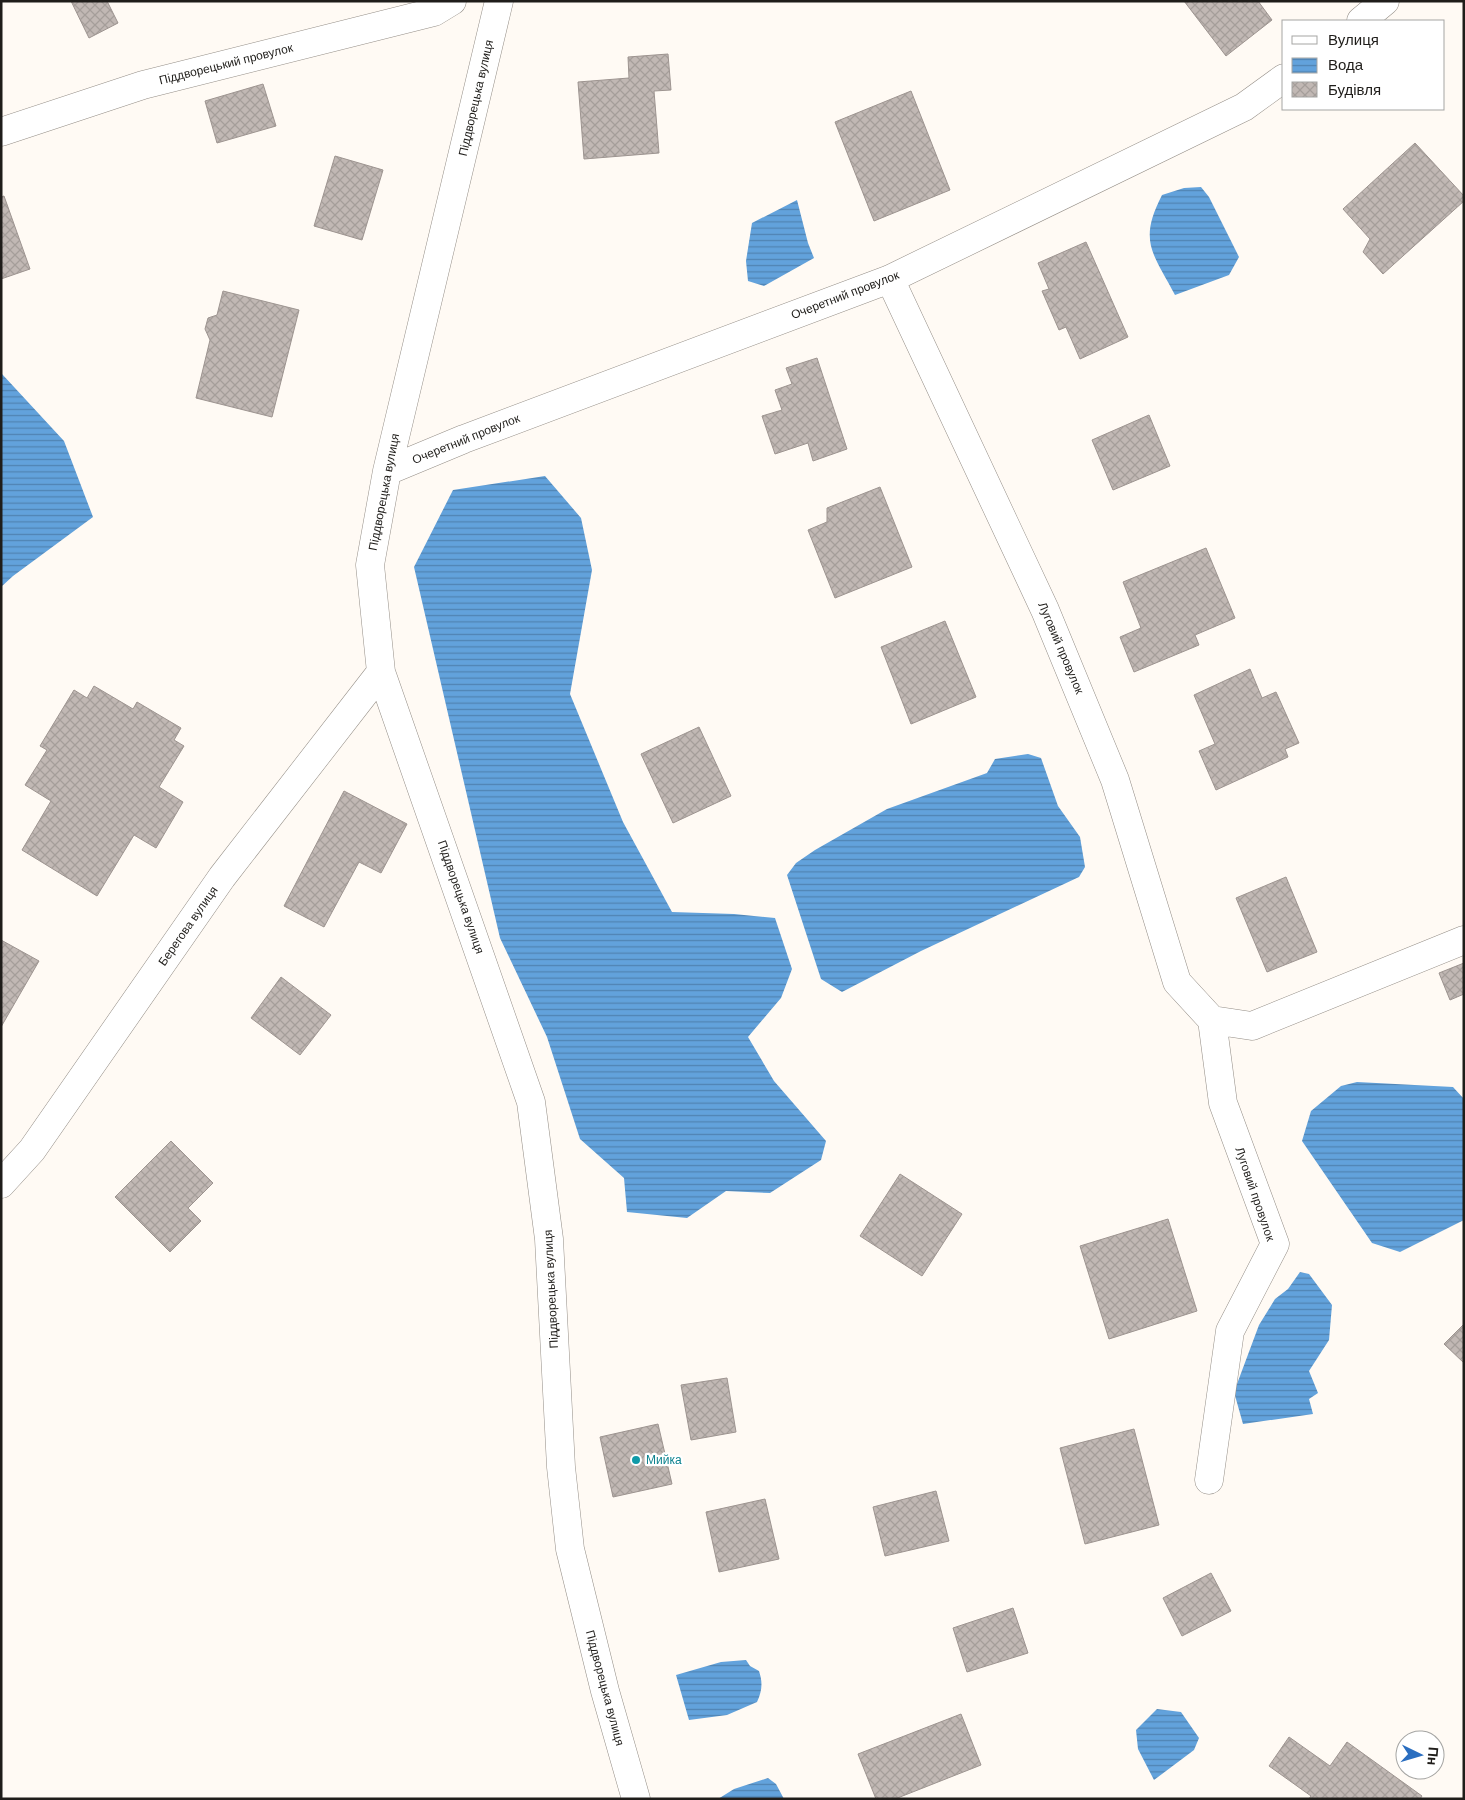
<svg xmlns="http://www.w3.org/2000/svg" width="1465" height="1800" viewBox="0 0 1465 1800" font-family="'DM Sans',sans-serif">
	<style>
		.water { fill: url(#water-rules) }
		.building { fill: url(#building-cross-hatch); stroke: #9d9490 }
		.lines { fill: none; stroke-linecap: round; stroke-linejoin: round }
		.minor-casing { stroke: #948e87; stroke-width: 29 }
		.minor { stroke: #fff; stroke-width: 28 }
		.culture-dot { fill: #0f9aa8; stroke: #fff; stroke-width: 2 }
		.labels { text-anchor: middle; stroke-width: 4.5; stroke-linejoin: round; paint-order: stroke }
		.street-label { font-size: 12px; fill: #1f1d1a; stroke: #fff }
		.culture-label { font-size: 12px; fill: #0d838f; stroke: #fff; text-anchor: start }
	</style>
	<defs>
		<pattern id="water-rules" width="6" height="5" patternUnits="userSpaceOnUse" patternTransform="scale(1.25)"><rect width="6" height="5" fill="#62a2dc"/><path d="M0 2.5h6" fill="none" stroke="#5083b2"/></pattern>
		<pattern id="building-cross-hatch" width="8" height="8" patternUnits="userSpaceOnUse" patternTransform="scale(1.25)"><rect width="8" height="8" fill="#c1b8b4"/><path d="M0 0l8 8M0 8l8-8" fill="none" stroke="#a59e9a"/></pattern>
	</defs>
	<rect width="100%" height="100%" fill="#fffaf4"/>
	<!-- water -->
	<path class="water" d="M 1201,187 L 1209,197 L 1239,257 L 1229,275 L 1175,295 C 1153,253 1138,242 1162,195 L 1184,188 Z
		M 797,200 L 808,243 L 814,258 L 764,286 L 748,281 L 746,261 L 752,223 Z
		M 2,374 L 64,441 L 93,517 L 13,576 L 1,587 Z
		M 545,476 L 581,518 L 592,570 L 570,694 L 623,822 L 672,912 L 734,914 L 775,918 L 792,969 L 781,998 L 748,1037 L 774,1081 L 826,1141 L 821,1160 L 770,1193 L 726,1191 L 687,1218 L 627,1212 L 624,1178 L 580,1139 L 547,1037 L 500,938 L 414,567 L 453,490 Z
		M 1028,754 L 1041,758 L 1058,806 L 1080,837 L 1085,867 L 1079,877 L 921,951 L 842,992 L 821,979 L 787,875 L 796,863 L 815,850 L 887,809 L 987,773 L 995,759 Z
		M 1357,1082 L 1453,1087 L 1464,1099 L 1464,1220 L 1400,1252 L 1372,1243 L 1302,1141 L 1311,1111 L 1341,1086 Z
		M 1300,1272 L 1309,1274 L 1332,1305 L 1329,1340 L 1309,1371 L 1318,1393 L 1309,1399 L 1313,1414 L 1243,1424 L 1234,1392 L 1259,1325 L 1275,1299 L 1288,1289 Z
		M 746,1660 L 750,1666 L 759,1671 C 763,1683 762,1691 757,1702 L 727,1715 L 689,1720 L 676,1675 L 721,1662 Z
		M 1157,1709 L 1181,1712 L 1199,1738 L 1194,1750 L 1154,1780 L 1138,1749 L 1136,1730 Z
		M 768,1778 L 776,1784 L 784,1799 L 718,1799 L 734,1789 Z"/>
	<!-- building -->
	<path class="building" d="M 71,1 L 107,1 L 118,23 L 89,38 Z
		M 1184,1 L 1258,1 L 1272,20 L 1226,56 Z
		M 668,54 L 671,90 L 654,91 L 659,153 L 584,159 L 578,82 L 629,78 L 628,57 Z
		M 263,84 L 276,126 L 217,143 L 205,101 Z
		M 911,91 L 950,190 L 874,221 L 835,122 Z
		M 1415,143 L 1464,196 L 1464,201 L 1383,274 L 1363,252 L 1370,239 L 1343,209 Z
		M 335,156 L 383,170 L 362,240 L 314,226 Z
		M 4,196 L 30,269 L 1,279 L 1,197 Z
		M 1086,242 L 1128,337 L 1080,359 L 1066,327 L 1059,330 L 1042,291 L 1049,289 L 1038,263 Z
		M 223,291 L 299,310 L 272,417 L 196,398 L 210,340 L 205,329 L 208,318 L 217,315 Z
		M 817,358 L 847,449 L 813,461 L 808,443 L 775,454 L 762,416 L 782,410 L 775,390 L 792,384 L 786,368 Z
		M 1149,415 L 1170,466 L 1113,490 L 1092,440 Z
		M 880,487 L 912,567 L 835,598 L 808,530 L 827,522 L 827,508 Z
		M 1206,548 L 1235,618 L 1195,635 L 1199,645 L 1134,672 L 1120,637 L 1141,628 L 1123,582 Z
		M 945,621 L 976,697 L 911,724 L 881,647 Z
		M 1250,669 L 1262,698 L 1276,692 L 1299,743 L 1285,749 L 1288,757 L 1216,790 L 1199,751 L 1215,744 L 1194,695 Z
		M 94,686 L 133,709 L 137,702 L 181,728 L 174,740 L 184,746 L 159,787 L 183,802 L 156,848 L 134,835 L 97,896 L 22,850 L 51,801 L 25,785 L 47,750 L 40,746 L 74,690 L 87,698 Z
		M 699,727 L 731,796 L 673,823 L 641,754 Z
		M 344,791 L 407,824 L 381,873 L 359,862 L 324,927 L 284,906 Z
		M 1286,877 L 1317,952 L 1267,972 L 1236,898 Z
		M 1,940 L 39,961 L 1,1027 Z
		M 1464,963 L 1464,994 L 1450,1000 L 1439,973 Z
		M 281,977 L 331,1015 L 300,1055 L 251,1018 Z
		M 171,1141 L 213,1183 L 188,1208 L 201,1221 L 170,1252 L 115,1197 Z
		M 900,1174 L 962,1214 L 922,1276 L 860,1236 Z
		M 1168,1219 L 1197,1311 L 1109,1339 L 1080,1246 Z
		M 1464,1324 L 1464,1363 L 1444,1344 Z
		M 727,1378 L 736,1432 L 691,1440 L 681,1385 Z
		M 658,1424 L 672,1484 L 613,1497 L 600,1437 Z
		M 1134,1429 L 1159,1525 L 1085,1544 L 1060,1448 Z
		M 936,1491 L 949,1541 L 885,1556 L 873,1507 Z
		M 765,1499 L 779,1559 L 719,1572 L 706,1512 Z
		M 1211,1573 L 1231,1611 L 1182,1636 L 1163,1598 Z
		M 1013,1608 L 1028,1653 L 967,1672 L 953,1628 Z
		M 961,1714 L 981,1765 L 895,1799 L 876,1799 L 858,1754 Z
		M 1289,1737 L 1330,1766 L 1347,1742 L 1422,1796 L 1420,1799 L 1309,1799 L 1311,1796 L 1269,1766 Z"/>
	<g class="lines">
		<!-- minor casing -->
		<g class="minor-casing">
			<path id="minor" d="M 499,1 L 387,471 L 370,565 L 381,672 L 531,1102 L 549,1239 L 561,1467 L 570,1549 L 605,1691 L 636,1799
				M 1361,21 L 1385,1
				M 1,132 L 143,85 L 434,12 L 452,1
				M 890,279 L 1045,610 L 1115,780 L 1177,982 L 1212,1020 L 1252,1026 L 1464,940
				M 387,471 L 464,439 L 890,279 L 1244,107 L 1284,78
				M 1,1184 L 32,1150 L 222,877 L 381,672
				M 1209,1480 L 1230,1331 L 1275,1244 L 1223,1103 L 1212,1020"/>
		</g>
		<!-- minor -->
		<use href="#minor" class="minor"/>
	</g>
	<!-- markers -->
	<circle class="culture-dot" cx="636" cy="1460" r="5"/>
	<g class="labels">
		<!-- street labels -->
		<g class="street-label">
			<text transform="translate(226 64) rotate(-14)" y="4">Піддворецький провулок</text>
			<text transform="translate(476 98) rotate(-77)" y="4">Піддворецька вулиця</text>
			<text transform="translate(845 295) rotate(-21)" y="4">Очеретний провулок</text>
			<text transform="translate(466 439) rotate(-22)" y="4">Очеретний провулок</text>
			<text transform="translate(384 492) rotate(-79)" y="4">Піддворецька вулиця</text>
			<text transform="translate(1061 648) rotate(67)" y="4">Луговий провулок</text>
			<text transform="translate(461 897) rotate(71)" y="4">Піддворецька вулиця</text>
			<text transform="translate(188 926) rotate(-55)" y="4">Берегова вулиця</text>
			<text transform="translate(1255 1194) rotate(71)" y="4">Луговий провулок</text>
			<text transform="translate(551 1289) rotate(-93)" y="4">Піддворецька вулиця</text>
			<text transform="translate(605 1688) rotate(75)" y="4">Піддворецька вулиця</text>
		</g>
		<!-- culture labels -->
		<g class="culture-label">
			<text x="646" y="1464">Мийка</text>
		</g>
	</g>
	<!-- border -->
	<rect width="1465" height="1800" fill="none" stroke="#1f1d1a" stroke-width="5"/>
	<!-- legend -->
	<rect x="1282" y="20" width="162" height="90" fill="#ffffff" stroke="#a5a5a3"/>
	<rect x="1292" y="36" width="25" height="8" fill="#ffffff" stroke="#a5a5a3"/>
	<text x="1328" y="45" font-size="15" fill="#1f1d1a">Вулиця</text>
	<rect x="1292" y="58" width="25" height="15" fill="url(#water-rules)" stroke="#a5a5a3"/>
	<text x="1328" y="70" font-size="15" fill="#1f1d1a">Вода</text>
	<rect x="1292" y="82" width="25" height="15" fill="url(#building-cross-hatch)" stroke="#a5a5a3"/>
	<text x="1328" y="95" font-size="15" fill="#1f1d1a">Будівля</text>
	<!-- north arrow -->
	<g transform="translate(1420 1755) rotate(95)"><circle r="24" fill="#ffffff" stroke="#a5a5a3"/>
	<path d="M0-4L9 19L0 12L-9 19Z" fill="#2a6ec0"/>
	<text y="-8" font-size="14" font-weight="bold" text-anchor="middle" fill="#1f1d1a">Пн</text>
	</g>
</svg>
